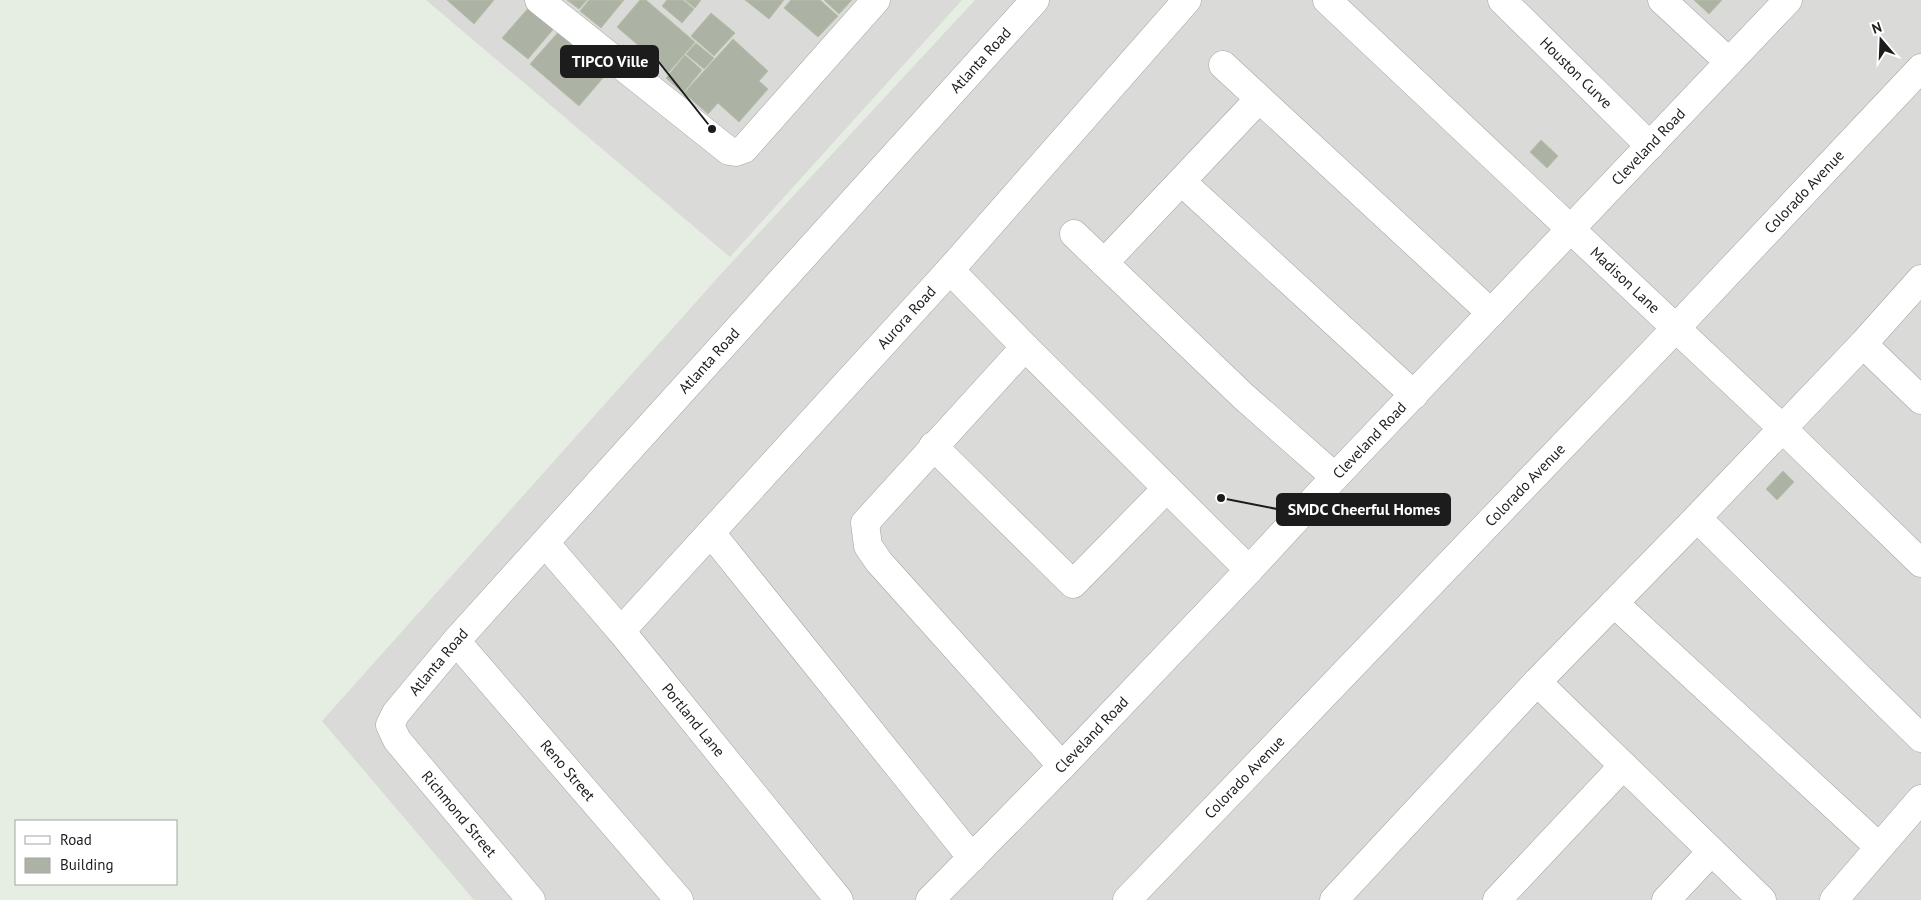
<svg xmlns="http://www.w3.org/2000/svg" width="1921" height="900" viewBox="0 0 1921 900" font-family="'PT Sans',sans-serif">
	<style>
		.residential { fill: #dadad9 }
		.building { fill: #adb3a4; stroke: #b5bfa4 }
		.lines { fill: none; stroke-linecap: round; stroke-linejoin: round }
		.minor-casing { stroke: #a3a3a3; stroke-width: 29 }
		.minor { stroke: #fff; stroke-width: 28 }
		.labels { text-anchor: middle; stroke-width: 5; stroke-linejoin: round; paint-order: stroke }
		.street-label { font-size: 15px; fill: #1c1c1c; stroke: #fff }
		.leader { fill: none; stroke: #1c1c1c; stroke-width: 2 }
		.callout-dot { fill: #1c1c1c; stroke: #fff; stroke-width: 2 }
		.callout { fill: #1c1c1c; stroke: #1c1c1c; stroke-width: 2 }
		.callout-label { font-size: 16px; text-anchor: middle; font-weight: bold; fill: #fff }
	</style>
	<rect width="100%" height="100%" fill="#e6ede2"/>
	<!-- residential -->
	<path class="residential" d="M 426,0 L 962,0 L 730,257 Z
		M 975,0 L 1921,0 L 1921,900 L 474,900 L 322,721 L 721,274 Z"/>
	<!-- building -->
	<path class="building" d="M 447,0 L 494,0 L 474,24 Z
		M 567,0 L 587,0 L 579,9 Z
		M 589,0 L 624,0 L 601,28 L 580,11 Z
		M 640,0 L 646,0 L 695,42 L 669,72 L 617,27 Z
		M 667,0 L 683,0 L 694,9 L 682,23 L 662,6 Z
		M 685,0 L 701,0 L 695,8 Z
		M 745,0 L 784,0 L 769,19 Z
		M 791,0 L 820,0 L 838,16 L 818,37 L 784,8 Z
		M 824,0 L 852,0 L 839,14 Z
		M 1694,0 L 1722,0 L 1709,14 Z
		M 531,5 L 556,26 L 528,59 L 502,38 Z
		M 711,13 L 735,33 L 714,56 L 691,36 Z
		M 561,29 L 609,71 L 579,106 L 530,64 Z
		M 733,39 L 768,71 L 759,81 L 768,89 L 739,122 L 718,103 L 708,114 L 684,93 Z
		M 696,43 L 714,58 L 704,69 L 686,54 Z
		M 685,55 L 702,70 L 683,93 L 666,78 Z
		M 1541,140 L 1558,156 L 1547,168 L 1530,152 Z
		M 1783,471 L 1794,482 L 1777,500 L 1766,489 Z"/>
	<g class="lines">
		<!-- minor casing -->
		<g class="minor-casing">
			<g id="minor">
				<path d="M 539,0 L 729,151 L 736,152 L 744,149 L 876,0"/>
				<path id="s1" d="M 1327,0 L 1782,428 L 1921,563"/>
				<path id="s2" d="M 1502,0 L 1650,146"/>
				<path d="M 1662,0 L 1729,62"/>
				<path d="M 1223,65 L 1491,313"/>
				<path d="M 1182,182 L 1414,395"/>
				<path d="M 1074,234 L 1243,396 L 1335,477"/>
				<path d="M 1104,263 L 1259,99"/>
				<path d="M 950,270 L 1025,347 L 1249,570"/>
				<path d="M 1863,344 L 1921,400"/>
				<path d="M 1025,347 L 865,523 L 868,546 L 879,562 L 1062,766"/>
				<path d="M 933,446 L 1073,584 L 1167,488"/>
				<path d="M 1697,518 L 1921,738"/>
				<path d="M 711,533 L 972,858"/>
				<path id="s3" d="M 545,543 L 621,631 L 839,900"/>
				<path d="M 1614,603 L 1879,847"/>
				<path id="s4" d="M 621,631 L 950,270 L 1187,0"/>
				<path id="s5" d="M 456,641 L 679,900"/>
				<path d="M 1537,682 L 1762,900"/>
				<path id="s6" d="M 531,900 L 397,740 L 390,725 L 396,713 L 456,641 L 1035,0"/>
				<path id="s7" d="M 930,900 L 1062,766 L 1249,570 L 1335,477 L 1788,0"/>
				<path id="s8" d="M 1127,900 L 1676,328 L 1921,68"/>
				<path d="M 1334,900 L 1537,682 L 1697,518 L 1863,344 L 1921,279"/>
				<path d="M 1497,900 L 1623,766"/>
				<path d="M 1666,900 L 1711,852"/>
				<path d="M 1834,900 L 1921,799"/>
			</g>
		</g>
		<!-- minor -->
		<use href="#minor" class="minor"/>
	</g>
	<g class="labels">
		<!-- street labels -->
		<g class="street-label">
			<text dy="5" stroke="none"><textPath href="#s6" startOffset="1115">Atlanta Road</textPath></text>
			<text dy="5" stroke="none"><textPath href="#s2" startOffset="104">Houston Curve</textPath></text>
			<text dy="5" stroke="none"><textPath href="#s7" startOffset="1041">Cleveland Road</textPath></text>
			<text dy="5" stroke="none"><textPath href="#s8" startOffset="980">Colorado Avenue</textPath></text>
			<text dy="5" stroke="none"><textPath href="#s1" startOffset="409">Madison Lane</textPath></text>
			<text dy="5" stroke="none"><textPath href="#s4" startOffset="424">Aurora Road</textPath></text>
			<text dy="5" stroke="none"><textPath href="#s6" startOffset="710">Atlanta Road</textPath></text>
			<text dy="5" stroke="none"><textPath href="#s7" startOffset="636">Cleveland Road</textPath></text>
			<text dy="5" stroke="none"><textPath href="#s8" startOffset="575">Colorado Avenue</textPath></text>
			<text dy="5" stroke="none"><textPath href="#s6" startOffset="305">Atlanta Road</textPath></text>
			<text dy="5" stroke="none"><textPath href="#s3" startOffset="231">Portland Lane</textPath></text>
			<text dy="5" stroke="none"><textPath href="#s7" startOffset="231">Cleveland Road</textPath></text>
			<text dy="5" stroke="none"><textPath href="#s5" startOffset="171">Reno Street</textPath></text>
			<text dy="5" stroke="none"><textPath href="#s8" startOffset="170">Colorado Avenue</textPath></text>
			<text transform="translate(459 814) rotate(50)" y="5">Richmond Street</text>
		</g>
	</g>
	<!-- callouts -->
	<path class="leader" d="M712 129L658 61M1221 498L1277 509"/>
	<g class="callout-dot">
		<circle cx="712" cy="129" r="5"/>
		<circle cx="1221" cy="498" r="5"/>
	</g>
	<g class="callout">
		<rect x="561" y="46" width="97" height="31" rx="5"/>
		<rect x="1277" y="494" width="173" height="31" rx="5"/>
	</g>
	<g class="callout-label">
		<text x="610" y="67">TIPCO Ville</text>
		<text x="1364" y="515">SMDC Cheerful Homes</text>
	</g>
	<!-- legend -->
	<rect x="15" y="820" width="162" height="65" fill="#ffffff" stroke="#a4a4a4"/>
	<rect x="25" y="836" width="25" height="8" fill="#ffffff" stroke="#a4a4a4"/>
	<text x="60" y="845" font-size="15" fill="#1c1c1c">Road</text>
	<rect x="25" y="858" width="25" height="15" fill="#adb3a4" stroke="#a4a4a4"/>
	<text x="60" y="870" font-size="15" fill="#1c1c1c">Building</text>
	<!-- north arrow -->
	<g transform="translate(1881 40) rotate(341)" stroke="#ffffff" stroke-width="4" paint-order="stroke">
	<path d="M0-4L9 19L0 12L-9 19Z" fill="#1c1c1c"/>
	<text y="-8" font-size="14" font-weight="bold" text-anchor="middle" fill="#1c1c1c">N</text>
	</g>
</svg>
